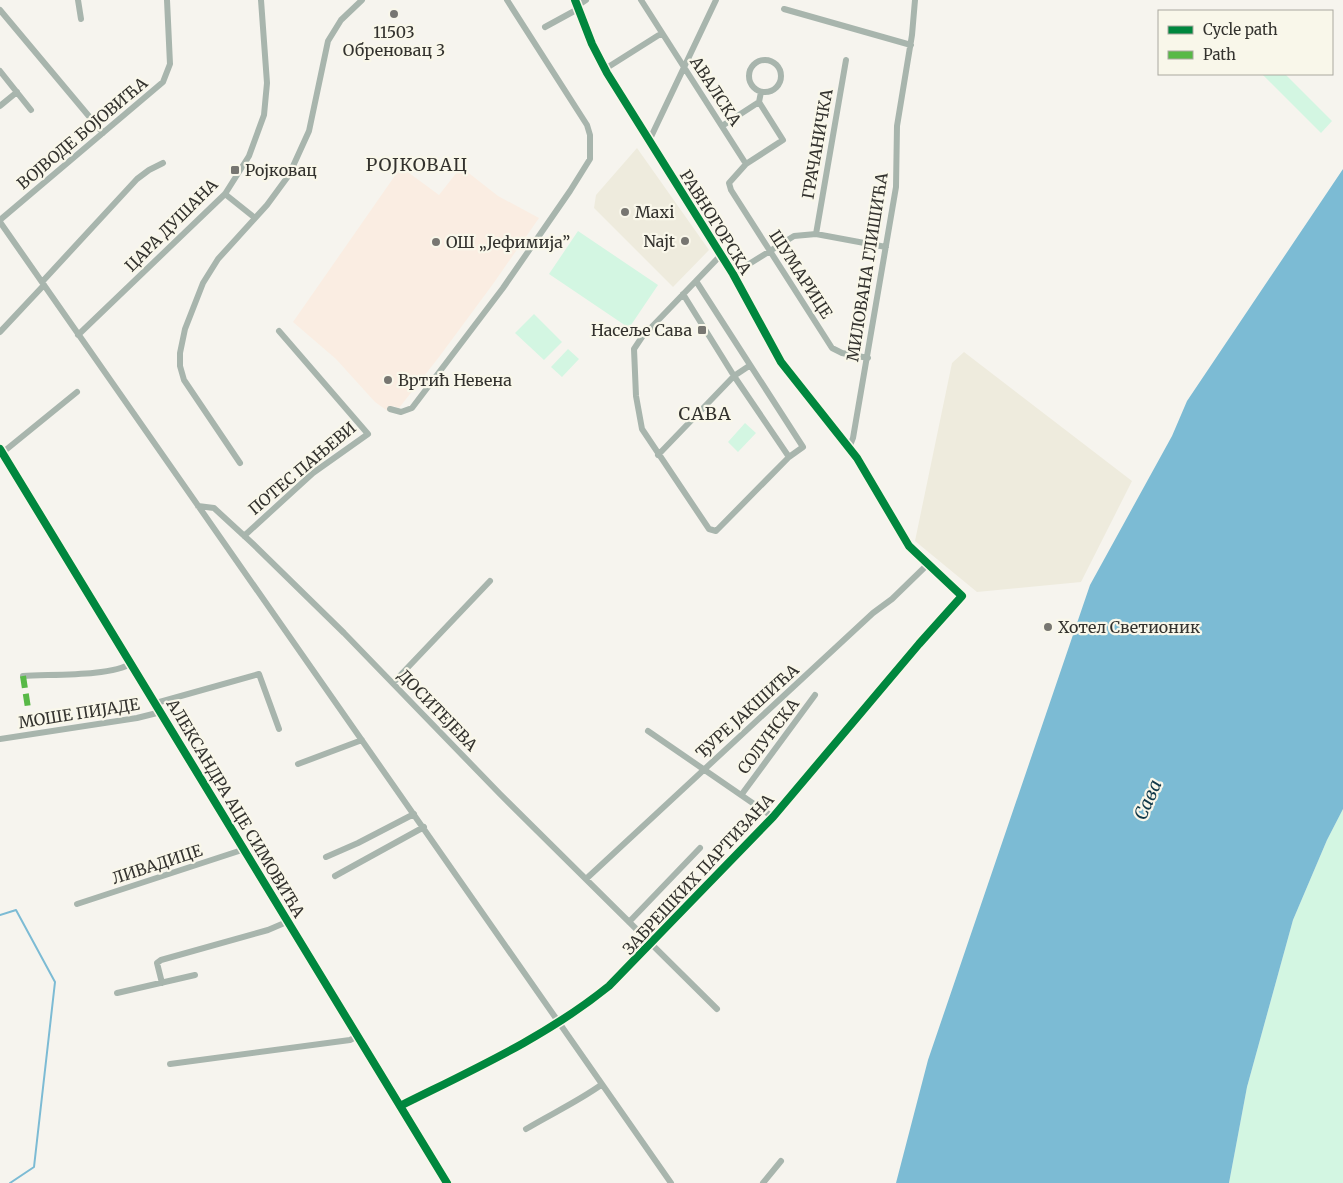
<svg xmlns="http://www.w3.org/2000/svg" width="1343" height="1183" viewBox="0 0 1343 1183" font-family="Merriweather,serif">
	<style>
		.built { fill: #eeebdd }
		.education { fill: #faede2 }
		.green { fill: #d3f6e2 }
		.water { fill: #7cbbd4 }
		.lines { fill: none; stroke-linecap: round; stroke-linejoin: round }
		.stream { stroke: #7cbbd4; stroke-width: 2 }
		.street { stroke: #a8b5ad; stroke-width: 6 }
		.secondary { stroke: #a4b3a9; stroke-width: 9 }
		.quiet { stroke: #58b947; stroke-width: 6; stroke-dasharray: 12 6; stroke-linecap: butt }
		.cycleway-casing { stroke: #f9f7ea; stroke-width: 11 }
		.cycleway { stroke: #00873e; stroke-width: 8 }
		.poi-dot { fill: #777671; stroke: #f9f7ea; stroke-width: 2 }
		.labels { text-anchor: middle; stroke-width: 4.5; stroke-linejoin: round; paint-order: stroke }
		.poi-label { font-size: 16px; fill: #33322e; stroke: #f9f7ea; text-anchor: start }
		.street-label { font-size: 16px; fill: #33322e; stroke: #f9f7ea }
		.neighbourhood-label { font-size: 18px; letter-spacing: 1px; fill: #33322e; stroke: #f9f7ea }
		.water-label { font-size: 18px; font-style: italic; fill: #103849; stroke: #f9f7ea }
	</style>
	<rect width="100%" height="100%" fill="#f6f4ee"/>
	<!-- built -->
	<path class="built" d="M 637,148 L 709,250 L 673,287 L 594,208 L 596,195 Z
		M 964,352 L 1132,481 L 1081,582 L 977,592 L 915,541 L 952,363 Z"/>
	<!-- education -->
	<path class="education" d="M 401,167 L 439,195 L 461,167 L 498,196 L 539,218 L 493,284 L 439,357 L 399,408 L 393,406 L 389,412 L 375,402 L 336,359 L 293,322 Z"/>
	<!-- green -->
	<path class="green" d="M 1262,74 L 1285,74 L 1332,121 L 1321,133 Z
		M 578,231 L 658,285 L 629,328 L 549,274 Z
		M 534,314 L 562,342 L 544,360 L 515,333 Z
		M 568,349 L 579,359 L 562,377 L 551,367 Z
		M 745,423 L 756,433 L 738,452 L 728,442 Z
		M 1343,809 L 1343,1183 L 1229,1183 L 1247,1087 L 1293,920 L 1327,840 Z"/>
	<!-- water -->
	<path class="water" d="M 1343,169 L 1343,809 L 1327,840 L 1293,920 L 1247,1087 L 1229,1183 L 896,1183 L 928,1060 L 1090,585 L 1172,436 L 1187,401 Z"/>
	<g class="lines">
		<!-- stream -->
		<path class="stream" d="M 0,915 L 16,910 L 55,982 L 34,1167 L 10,1183"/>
		<!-- street -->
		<path class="street" d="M 78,0 L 81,19
			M 641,0 L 746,164
			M 577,6 L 586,0
			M 784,9 L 911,45
			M 0,10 L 103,133
			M 545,27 L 578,9
			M749 76a16 16 0 1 1 32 0a16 16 0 1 1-32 0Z
			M 605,69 L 662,33
			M 0,71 L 31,110
			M 759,102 L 783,140 L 746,164 L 729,183 L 731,190 L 832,348 L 842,353 L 868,358
			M 0,106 L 17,92
			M 722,126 L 759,102 L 761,92
			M 649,141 L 716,0
			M 225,194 L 255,218
			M 0,220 L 163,82 L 170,64 L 167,0
			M 0,222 L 671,1183
			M 816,234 L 886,247
			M 733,274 L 794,236 L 816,234 L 846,60
			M 696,281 L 803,447 L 789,457 L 716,531 L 709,529 L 642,429 L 636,396 L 634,349 L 642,337 L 720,256
			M 42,282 L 137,179 L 149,170 L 163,163
			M 683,294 L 734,376 L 789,457
			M 0,332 L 44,285
			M 78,335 L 225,194 L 249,156 L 264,115 L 267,83 L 261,0
			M 390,409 L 401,412 L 412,408 L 503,288 L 570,191 L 590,159 L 590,135 L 587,125 L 507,0
			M 849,448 L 853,438 L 896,187 L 897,126 L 912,35 L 915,0
			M 2,453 L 77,392
			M 658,455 L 734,376 L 749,366
			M 240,463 L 184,380 L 180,366 L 180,353 L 185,329 L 203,283 L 218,259 L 267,205 L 289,175 L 309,131 L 328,41 L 341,20 L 362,0
			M 198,506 L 214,508 L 252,543 L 344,633 L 500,794 L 717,1009
			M 244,536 L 313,473 L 368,434 L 279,331
			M 23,676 C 51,674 110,677 132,663
			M 393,683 L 490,581
			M 156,703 L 259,674 L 279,729
			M 648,731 L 773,817
			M 0,739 L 137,718 L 161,712
			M 298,764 L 362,740
			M 742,794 L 815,695
			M 326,857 L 358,843 L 414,814
			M 335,876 L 424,827
			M 586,879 L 873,613 L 892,599 L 927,565
			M 77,904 L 245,849
			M 629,922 L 700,848
			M 162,983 L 157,963 L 161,960 L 268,930 L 289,921
			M 117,993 L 195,975
			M 170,1064 L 350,1040 L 358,1036
			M 400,1106 C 472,1070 546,1037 609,986 L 773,817 L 919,644 L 962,596 L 909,546 L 857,458 L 781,362 L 733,274 L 607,73 L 592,44 L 575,0
			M 526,1129 C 551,1114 577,1102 601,1085
			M 763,1183 L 781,1161"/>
		<!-- secondary -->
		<path class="secondary" d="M 0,449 L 447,1183"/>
		<!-- quiet -->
		<path class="quiet" d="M 23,676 L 28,708"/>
		<!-- cycleway casing -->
		<g class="cycleway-casing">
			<path id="cycleway" d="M 0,449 L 447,1183
				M 400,1106 C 472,1070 546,1037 609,986 L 773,817 L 919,644 L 962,596 L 909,546 L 857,458 L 781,362 L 733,274 L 607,73 L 592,44 L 575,0"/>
		</g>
		<!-- cycleway -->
		<use href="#cycleway" class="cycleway"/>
	</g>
	<!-- markers -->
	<g class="poi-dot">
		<circle cx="394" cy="14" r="5"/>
		<rect x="230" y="165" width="10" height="10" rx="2.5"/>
		<circle cx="625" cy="212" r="5"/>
		<circle cx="685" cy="241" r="5"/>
		<circle cx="436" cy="242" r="5"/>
		<rect x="697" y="325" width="10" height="10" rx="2.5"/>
		<circle cx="388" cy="380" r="5"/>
		<circle cx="1048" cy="627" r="5"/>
	</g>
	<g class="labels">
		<!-- poi labels -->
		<g class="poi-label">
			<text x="394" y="38" text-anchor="middle">11503<tspan x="394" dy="18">Обреновац 3</tspan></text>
			<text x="245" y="176">Ројковац</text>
			<text x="635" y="218">Maxi</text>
			<text x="675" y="247" text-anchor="end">Najt</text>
			<text x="446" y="248">ОШ „Јефимија”</text>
			<text x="692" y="336" text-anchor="end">Насеље Сава</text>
			<text x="398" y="386">Вртић Невена</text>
			<text x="1058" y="633">Хотел Светионик</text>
		</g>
		<!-- street labels -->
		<g class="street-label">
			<text transform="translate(716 91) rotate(57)" y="6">АВАЛСКА</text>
			<text transform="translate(82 133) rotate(-40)" y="6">ВОЈВОДЕ БОЈОВИЋА</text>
			<text transform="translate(817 144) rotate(-80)" y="6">ГРАЧАНИЧКА</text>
			<text transform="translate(716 222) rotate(58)" y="6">РАВНОГОРСКА</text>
			<text transform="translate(171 225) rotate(-45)" y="6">ЦАРА ДУШАНА</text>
			<text transform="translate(867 267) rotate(-81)" y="6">МИЛОВАНА ГЛИШИЋА</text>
			<text transform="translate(801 274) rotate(57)" y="6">ШУМАРИЦЕ</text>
			<text transform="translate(302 468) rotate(-40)" y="6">ПОТЕС ПАЊЕВИ</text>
			<text transform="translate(438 710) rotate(46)" y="6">ДОСИТЕЈЕВА</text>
			<text transform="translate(747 711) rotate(-42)" y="6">ЂУРЕ ЈАКШИЋА</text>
			<text transform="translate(79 713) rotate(-9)" y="6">МОШЕ ПИЈАДЕ</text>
			<text transform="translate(768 736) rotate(-53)" y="6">СОЛУНСКА</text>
			<text transform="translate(236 808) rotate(59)" y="6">АЛЕКСАНДРА АЦЕ СИМОВИЋА</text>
			<text transform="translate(157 864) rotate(-18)" y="6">ЛИВАДИЦЕ</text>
			<text transform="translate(698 874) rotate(-47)" y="6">ЗАБРЕШКИХ ПАРТИЗАНА</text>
		</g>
		<!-- neighbourhood labels -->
		<g class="neighbourhood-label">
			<text x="417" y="171">РОЈКОВАЦ</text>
			<text x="705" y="420">САВА</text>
		</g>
		<!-- water labels -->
		<g class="water-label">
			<text transform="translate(1148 800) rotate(-66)" y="6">Сава</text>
		</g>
	</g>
	<!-- legend -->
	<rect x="1158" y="10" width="175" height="65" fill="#f9f7ea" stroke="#aaa89f"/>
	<rect x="1168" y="26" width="25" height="8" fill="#00873e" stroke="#aaa89f"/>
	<text x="1203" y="35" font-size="15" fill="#33322e">Cycle path</text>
	<rect x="1168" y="51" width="25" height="8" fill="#58b947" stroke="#aaa89f"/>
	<text x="1203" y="60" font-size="15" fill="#33322e">Path</text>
</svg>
